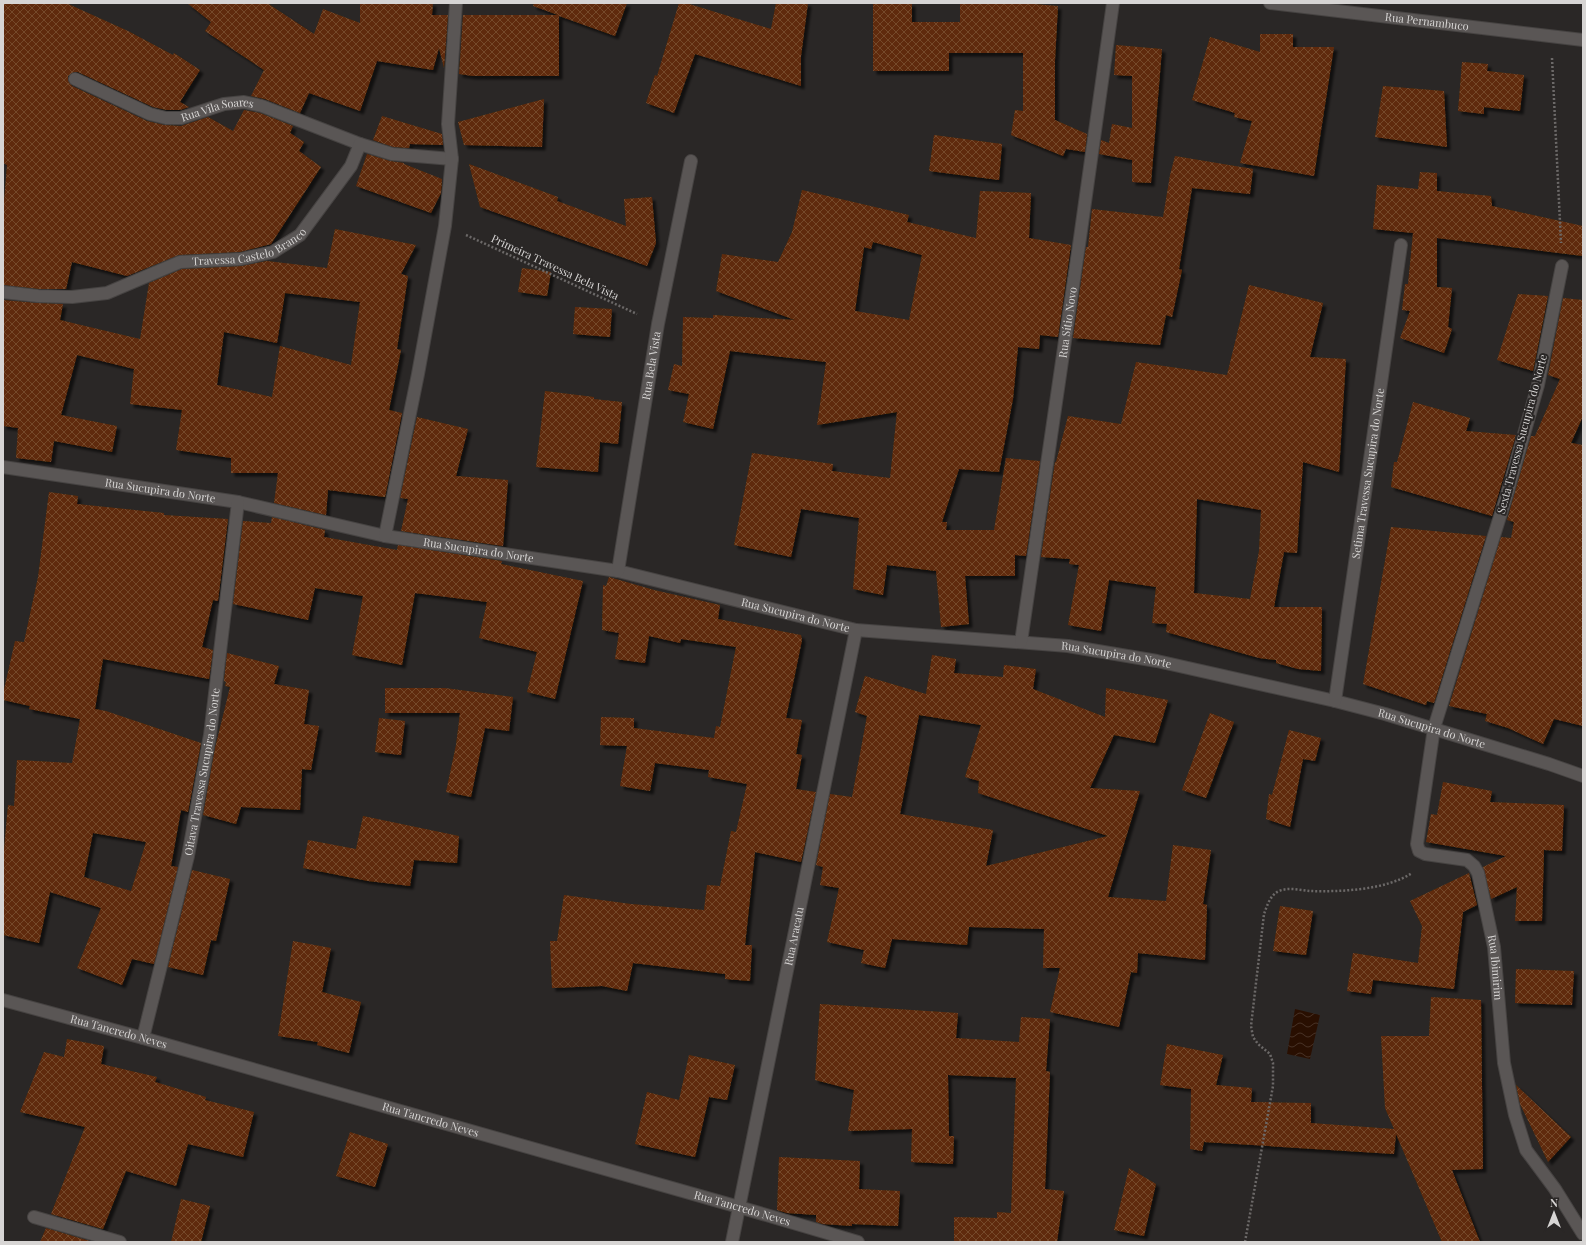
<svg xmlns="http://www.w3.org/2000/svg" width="1586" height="1245" viewBox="0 0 1586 1245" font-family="'Playfair Display',serif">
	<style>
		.water { fill: url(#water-waves) }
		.building { fill: url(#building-cross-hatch); fill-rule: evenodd; filter: url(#shadow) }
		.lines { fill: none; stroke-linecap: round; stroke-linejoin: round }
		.street-casing { stroke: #464342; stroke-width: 14 }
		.path { stroke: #6c6968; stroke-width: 2.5; stroke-dasharray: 2 2; stroke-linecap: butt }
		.street { stroke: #5a5655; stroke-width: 12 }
		.labels { text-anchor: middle; stroke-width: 4; stroke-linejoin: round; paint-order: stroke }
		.street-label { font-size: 11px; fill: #d7d5d4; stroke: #2a2726 }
	</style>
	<defs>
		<pattern id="water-waves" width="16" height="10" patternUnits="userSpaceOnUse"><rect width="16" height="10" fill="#290f01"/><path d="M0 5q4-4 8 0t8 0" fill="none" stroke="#473125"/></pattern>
		<pattern id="building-cross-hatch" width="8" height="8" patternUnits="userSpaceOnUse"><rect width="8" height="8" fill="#5f2c09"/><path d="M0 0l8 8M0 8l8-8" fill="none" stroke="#754a2c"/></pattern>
		<filter id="shadow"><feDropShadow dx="3.5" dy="3.5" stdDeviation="1" flood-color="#0009"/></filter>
	</defs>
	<rect width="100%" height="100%" fill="#2a2726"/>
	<!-- water -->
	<path class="water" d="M 1295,1009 L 1320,1015 L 1310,1059 L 1287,1054 Z"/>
	<!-- building -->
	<path class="building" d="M 3,3 L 66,3 L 128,31 L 173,55 L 174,53 L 200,70 L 180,102 L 189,107 L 180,110 L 167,110 L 153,107 L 78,72 L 74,72 L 68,76 L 68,80 L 72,86 L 147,121 L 164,125 L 181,126 L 208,117 L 233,131 L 244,110 L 260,113 L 293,126 L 290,133 L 304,142 L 299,151 L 321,167 L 271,244 L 240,252 L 179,255 L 127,276 L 72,262 L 66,289 L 39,289 L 3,285 L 3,213 L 7,165 L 3,163 Z
		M 187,3 L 267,3 L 314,34 L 323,9 L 360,23 L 360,3 L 433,3 L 432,15 L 448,15 L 444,68 L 439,48 L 433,70 L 377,61 L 360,111 L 309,93 L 300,113 L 265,99 L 251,96 L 264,70 L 205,31 L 211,22 Z
		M 534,3 L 627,3 L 615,36 L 559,16 L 559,76 L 473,76 L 459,74 L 463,15 L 558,15 L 533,6 Z
		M 679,3 L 686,3 L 771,29 L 776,3 L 808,3 L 801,56 L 801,86 L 695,54 L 674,113 L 646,103 L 655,75 L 657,76 Z
		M 873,3 L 912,3 L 912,22 L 960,22 L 960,3 L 1023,3 L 1058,6 L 1055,60 L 1055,120 L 1087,134 L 1085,152 L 1066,149 L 1063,156 L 1011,135 L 1015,110 L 1023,111 L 1023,53 L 949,53 L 949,71 L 873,71 Z
		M 1260,34 L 1293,34 L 1293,47 L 1334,47 L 1314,176 L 1240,163 L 1252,121 L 1234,117 L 1235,113 L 1192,100 L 1210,37 L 1260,52 Z
		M 1116,45 L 1162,49 L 1151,183 L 1132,182 L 1132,160 L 1099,154 L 1101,140 L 1109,143 L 1112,124 L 1132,128 L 1132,76 L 1114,75 Z
		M 1462,62 L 1488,64 L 1487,71 L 1524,75 L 1520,111 L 1484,107 L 1484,114 L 1458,111 Z
		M 1383,86 L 1444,91 L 1447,147 L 1375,137 Z
		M 544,99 L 542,147 L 464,145 L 458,122 Z
		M 382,116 L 442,134 L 443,145 L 410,144 L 409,148 L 393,147 L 373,140 Z
		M 934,135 L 1002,144 L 999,180 L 929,171 Z
		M 367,154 L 390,161 L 404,163 L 404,164 L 442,179 L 441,193 L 431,213 L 356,186 Z
		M 1175,156 L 1253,169 L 1250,194 L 1192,188 L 1179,269 L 1182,270 L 1172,317 L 1166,315 L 1160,345 L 1073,338 L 1086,247 L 1088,247 L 1092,209 L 1163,217 L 1170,175 Z
		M 469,164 L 558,197 L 557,201 L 626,226 L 624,199 L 652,197 L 656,243 L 647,266 L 480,207 Z
		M 1420,172 L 1437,173 L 1437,191 L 1491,196 L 1492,206 L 1583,226 L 1583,256 L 1437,238 L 1437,287 L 1452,288 L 1448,327 L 1452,329 L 1444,353 L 1400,338 L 1410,311 L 1402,310 L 1405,284 L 1408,284 L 1413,233 L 1373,229 L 1377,185 L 1418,189 Z
		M 802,190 L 909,215 L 907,222 L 976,238 L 980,191 L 1031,193 L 1029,238 L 1071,245 L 1058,337 L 1040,335 L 1039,349 L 1018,347 L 1013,399 L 999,472 L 959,469 L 942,522 L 947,522 L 946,530 L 994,530 L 1006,458 L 1040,461 L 1026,556 L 1015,555 L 1015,576 L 965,576 L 969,624 L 941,627 L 936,571 L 887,565 L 883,595 L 853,589 L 859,518 L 801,509 L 791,557 L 734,545 L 752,453 L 833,464 L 832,471 L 890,478 L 897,412 L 817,425 L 826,362 L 730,351 L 713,429 L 683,422 L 689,394 L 668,390 L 674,364 L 682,366 L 683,317 L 713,318 L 713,315 L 795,320 L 716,291 L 722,254 L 778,262 L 792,232 ZM 873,242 L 922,255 L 909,320 L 855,311 L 864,247 L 871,249 Z
		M 335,229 L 416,245 L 401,274 L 408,276 L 397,349 L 401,350 L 389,410 L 402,413 L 385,497 L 328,490 L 326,515 L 274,503 L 278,473 L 231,473 L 231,458 L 176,450 L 182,410 L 130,404 L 134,369 L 77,355 L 61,415 L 117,426 L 112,452 L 54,441 L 51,462 L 16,458 L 18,428 L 3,426 L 3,300 L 37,303 L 63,304 L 60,320 L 140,339 L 149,283 L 182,269 L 241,266 L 267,261 L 327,268 ZM 285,293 L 360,302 L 351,365 L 280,346 L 272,397 L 217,385 L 224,332 L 277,343 Z
		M 522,268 L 551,272 L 547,296 L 518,292 Z
		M 1249,285 L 1323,303 L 1310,357 L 1346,359 L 1339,472 L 1303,462 L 1297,553 L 1284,552 L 1274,607 L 1322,607 L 1321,671 L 1298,669 L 1276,663 L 1276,660 L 1259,658 L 1166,632 L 1167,624 L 1152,623 L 1156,587 L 1109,580 L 1101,631 L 1068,625 L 1079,565 L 1069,564 L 1070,559 L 1041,557 L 1055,462 L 1056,462 L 1068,416 L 1121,424 L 1136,362 L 1227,375 ZM 1197,499 L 1261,510 L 1259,551 L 1250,599 L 1194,593 Z
		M 1518,294 L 1548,296 L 1533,371 L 1497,360 Z
		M 1563,298 L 1583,300 L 1583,416 L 1571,443 L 1583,445 L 1583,726 L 1554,719 L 1543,744 L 1508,728 L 1485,721 L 1487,714 L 1449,706 L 1501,537 L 1511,538 L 1514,522 L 1507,520 L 1531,436 L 1535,436 L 1560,379 L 1548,375 Z
		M 575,307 L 612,309 L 610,337 L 573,334 Z
		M 545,391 L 594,397 L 594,399 L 622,402 L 618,444 L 600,442 L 598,472 L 536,467 Z
		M 1413,402 L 1470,418 L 1466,431 L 1516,435 L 1492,516 L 1391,487 L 1394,462 L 1397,462 Z
		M 417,417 L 468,429 L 456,476 L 508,480 L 503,546 L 401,531 L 408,499 L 400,498 Z
		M 49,492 L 78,496 L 77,504 L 164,513 L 164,515 L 228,519 L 218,601 L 213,600 L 202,647 L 213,650 L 209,679 L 103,659 L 95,709 L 106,711 L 201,743 L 188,812 L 181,810 L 171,866 L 178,867 L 154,964 L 132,959 L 122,985 L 77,968 L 101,908 L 50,892 L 39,943 L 3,935 L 3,860 L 8,805 L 14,806 L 17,760 L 72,763 L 80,719 L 29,709 L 30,706 L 3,700 L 3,694 L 15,641 L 24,642 L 38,577 ZM 93,833 L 146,842 L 131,891 L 84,877 Z
		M 272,517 L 325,530 L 324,537 L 397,550 L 398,545 L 502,561 L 501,564 L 583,581 L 555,699 L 527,692 L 537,652 L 479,638 L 487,602 L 415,593 L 402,665 L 352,655 L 363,596 L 315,588 L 308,620 L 233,604 L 243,521 L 271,523 Z
		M 1391,527 L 1486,536 L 1434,703 L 1427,701 L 1426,705 L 1363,684 Z
		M 609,577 L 654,590 L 720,605 L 718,619 L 801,635 L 802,640 L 786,718 L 802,720 L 796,754 L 802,755 L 796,789 L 816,792 L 801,862 L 755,852 L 745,945 L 752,945 L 750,981 L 725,979 L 725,974 L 633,963 L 627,991 L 602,986 L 552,988 L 550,941 L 557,941 L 564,895 L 631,904 L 704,910 L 707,885 L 720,886 L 731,831 L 736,832 L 747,784 L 708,777 L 709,770 L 655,763 L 650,791 L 620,786 L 627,746 L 600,745 L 601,717 L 634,718 L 634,728 L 714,738 L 716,726 L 720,727 L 736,647 L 681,639 L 680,643 L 649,636 L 645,663 L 615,659 L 619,633 L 602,630 L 603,585 L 606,586 Z
		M 227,653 L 279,666 L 274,684 L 309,690 L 304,724 L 319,726 L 311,770 L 302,769 L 300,810 L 241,807 L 236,824 L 203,815 L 215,748 L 230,687 L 225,686 L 226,682 L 224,681 Z
		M 932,655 L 956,659 L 954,673 L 1003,677 L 1004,665 L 1036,669 L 1033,689 L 1105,717 L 1106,688 L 1168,700 L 1155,743 L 1114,735 L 1090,788 L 1140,791 L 1108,897 L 1166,901 L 1173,845 L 1211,850 L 1203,904 L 1207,905 L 1205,960 L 1138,953 L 1137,973 L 1131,972 L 1119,1027 L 1050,1012 L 1060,968 L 1043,968 L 1044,929 L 969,927 L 967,945 L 892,939 L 885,968 L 861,963 L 864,950 L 827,942 L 839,888 L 820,885 L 823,867 L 816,865 L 830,794 L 852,797 L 867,716 L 855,712 L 865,676 L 926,694 ZM 919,715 L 981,725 L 965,777 L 979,781 L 978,793 L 1108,836 L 986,866 L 993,830 L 900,814 Z
		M 385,688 L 445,688 L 513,697 L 509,731 L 485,728 L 471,797 L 446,792 L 456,745 L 460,713 L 385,713 Z
		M 1210,713 L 1234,722 L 1206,798 L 1182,790 Z
		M 379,718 L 405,721 L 401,755 L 375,752 Z
		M 1289,730 L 1321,738 L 1315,761 L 1303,759 L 1290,827 L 1266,819 L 1269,794 L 1272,795 Z
		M 1443,782 L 1492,791 L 1490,802 L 1564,805 L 1562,851 L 1544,850 L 1542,921 L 1515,921 L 1517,887 L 1491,899 L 1483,867 L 1506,856 L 1426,842 L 1431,814 L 1437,815 Z
		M 363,816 L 459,836 L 457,863 L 414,860 L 410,886 L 368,881 L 303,868 L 308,840 L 356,849 Z
		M 192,870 L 230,879 L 216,941 L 211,940 L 203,975 L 168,967 Z
		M 1469,873 L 1477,905 L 1463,912 L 1454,989 L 1373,980 L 1371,994 L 1347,991 L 1353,953 L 1418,963 L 1422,926 L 1410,901 Z
		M 1280,906 L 1313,911 L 1306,955 L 1273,951 Z
		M 293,941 L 331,948 L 322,992 L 361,1002 L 349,1053 L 317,1045 L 318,1042 L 278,1036 Z
		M 1516,969 L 1574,971 L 1572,1005 L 1515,1003 Z
		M 1431,997 L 1481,1000 L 1483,1169 L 1452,1170 L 1480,1242 L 1442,1242 L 1396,1134 L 1394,1154 L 1204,1142 L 1202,1151 L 1190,1149 L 1191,1089 L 1160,1085 L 1167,1044 L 1223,1055 L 1216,1085 L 1252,1088 L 1251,1102 L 1311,1103 L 1311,1123 L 1394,1129 L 1385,1108 L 1381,1036 L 1429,1036 Z
		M 820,1004 L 958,1013 L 956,1038 L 1019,1042 L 1021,1017 L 1050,1019 L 1046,1071 L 1050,1072 L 1045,1189 L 1064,1191 L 1057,1242 L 954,1242 L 954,1217 L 997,1218 L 997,1212 L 1011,1213 L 1016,1078 L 948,1075 L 949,1136 L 954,1136 L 953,1164 L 911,1162 L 912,1129 L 848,1131 L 854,1090 L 815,1080 Z
		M 67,1039 L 104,1046 L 101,1064 L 157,1077 L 155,1082 L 206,1097 L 205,1100 L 254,1112 L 243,1157 L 188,1144 L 176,1186 L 126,1171 L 103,1229 L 51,1214 L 85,1127 L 20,1112 L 44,1052 L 64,1057 Z
		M 689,1055 L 735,1065 L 727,1100 L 709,1097 L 695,1157 L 635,1144 L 647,1092 L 679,1100 Z
		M 1516,1085 L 1571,1137 L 1548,1162 L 1520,1104 Z
		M 350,1132 L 388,1144 L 375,1187 L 336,1176 Z
		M 779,1157 L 860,1161 L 859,1189 L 900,1191 L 898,1226 L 852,1224 L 852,1226 L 823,1224 L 816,1222 L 816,1215 L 787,1213 L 777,1210 Z
		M 1129,1168 L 1156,1184 L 1144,1236 L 1114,1230 Z
		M 181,1199 L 210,1206 L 201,1242 L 171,1242 Z
		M 46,1228 L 93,1242 L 40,1242 Z"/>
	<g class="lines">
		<!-- street casing -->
		<g class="street-casing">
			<g id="street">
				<path id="s1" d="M 1270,3 L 1583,40"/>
				<path id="s2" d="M 75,79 L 150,114 L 166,118 L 181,118 L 224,104 L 244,102 L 262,106 L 360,144"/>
				<path id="s3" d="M 1562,266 L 1538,385 L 1507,494 L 1434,728 L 1417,844 L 1419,851 L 1425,854 L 1467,860 L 1474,866 L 1478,873 L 1494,947 L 1504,1063 L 1515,1115 L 1526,1150 L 1555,1189 L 1583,1234"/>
				<path id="s4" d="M 3,292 L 38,296 L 72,297 L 107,293 L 180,262 L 241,259 L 273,252 L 300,235 L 351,166 L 360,144 L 392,154 L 452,159"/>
				<path id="s5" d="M 3,467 L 238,502 L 385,536 L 618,571 L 856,630 L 1068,646 L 1157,661 L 1335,701 L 1385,714 L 1549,764 L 1583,776"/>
				<path d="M 385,536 L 418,374 L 445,226 L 452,159 L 448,124 L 456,3"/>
				<path id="s6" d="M 618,571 L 658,324 L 691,161"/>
				<path id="s7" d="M 1021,642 L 1080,238 L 1113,3"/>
				<path id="s8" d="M 1335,701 L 1401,245"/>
				<path id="s9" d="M 3,1000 L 143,1038 L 739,1207 L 858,1242"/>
				<path id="s10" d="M 143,1038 L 188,856 L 210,735 L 238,502"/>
				<path d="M 34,1217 L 120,1242"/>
				<path id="s11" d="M 732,1242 L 856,630"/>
			</g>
		</g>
		<!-- path -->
		<path class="path" d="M 1552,58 L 1561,243
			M 466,235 L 637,314
			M 1245,1242 L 1273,1086 L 1273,1063 L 1270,1054 L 1258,1044 L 1253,1037 L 1251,1026 L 1264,914 C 1267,906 1270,895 1279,891 C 1289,887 1300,890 1310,891 C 1341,892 1386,890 1412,873"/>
		<!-- street -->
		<use href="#street" class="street"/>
	</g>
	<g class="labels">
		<!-- street labels -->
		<g class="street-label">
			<text dy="4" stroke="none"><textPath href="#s1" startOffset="158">Rua Pernambuco</textPath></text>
			<text dy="4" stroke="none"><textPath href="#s2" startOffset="152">Rua Vila Soares</textPath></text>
			<text dy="4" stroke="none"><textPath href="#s4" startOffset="256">Travessa Castelo Branco</textPath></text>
			<text transform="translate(555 267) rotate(25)" y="4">Primeira Travessa Bela Vista</text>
			<text dy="4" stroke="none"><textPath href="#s7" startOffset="323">Rua Sítio Novo</textPath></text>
			<text dy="4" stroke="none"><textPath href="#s6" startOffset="208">Rua Bela Vista</textPath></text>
			<text transform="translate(1522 434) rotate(-75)" y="4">Sexta Travessa Sucupira do Norte</text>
			<text dy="4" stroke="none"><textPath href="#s8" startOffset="230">Setima Travessa Sucupira do Norte</textPath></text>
			<text dy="4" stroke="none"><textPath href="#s5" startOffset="159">Rua Sucupira do Norte</textPath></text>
			<text dy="4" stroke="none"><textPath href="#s5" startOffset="483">Rua Sucupira do Norte</textPath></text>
			<text dy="4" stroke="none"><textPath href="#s5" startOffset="807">Rua Sucupira do Norte</textPath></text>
			<text dy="4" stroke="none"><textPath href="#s5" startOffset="1131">Rua Sucupira do Norte</textPath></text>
			<text dy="4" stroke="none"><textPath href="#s5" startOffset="1455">Rua Sucupira do Norte</textPath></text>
			<text dy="4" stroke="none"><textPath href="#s10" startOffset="273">Oitava Travessa Sucupira do Norte</textPath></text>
			<text dy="4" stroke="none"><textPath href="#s11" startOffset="312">Rua Aracatu</textPath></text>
			<text dy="4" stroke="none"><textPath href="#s3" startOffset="767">Rua Ibimirim</textPath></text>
			<text dy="4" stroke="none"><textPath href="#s9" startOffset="120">Rua Tancredo Neves</textPath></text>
			<text dy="4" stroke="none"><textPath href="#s9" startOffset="444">Rua Tancredo Neves</textPath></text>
			<text dy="4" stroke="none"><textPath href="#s9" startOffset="768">Rua Tancredo Neves</textPath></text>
		</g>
	</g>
	<!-- border -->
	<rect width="1586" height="1245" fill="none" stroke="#d7d5d4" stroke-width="8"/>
	<!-- north arrow -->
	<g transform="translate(1554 1213)" stroke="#2a2726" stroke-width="3" paint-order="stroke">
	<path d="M0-3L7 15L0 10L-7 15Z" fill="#d7d5d4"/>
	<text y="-6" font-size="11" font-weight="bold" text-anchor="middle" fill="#d7d5d4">N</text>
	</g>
</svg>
